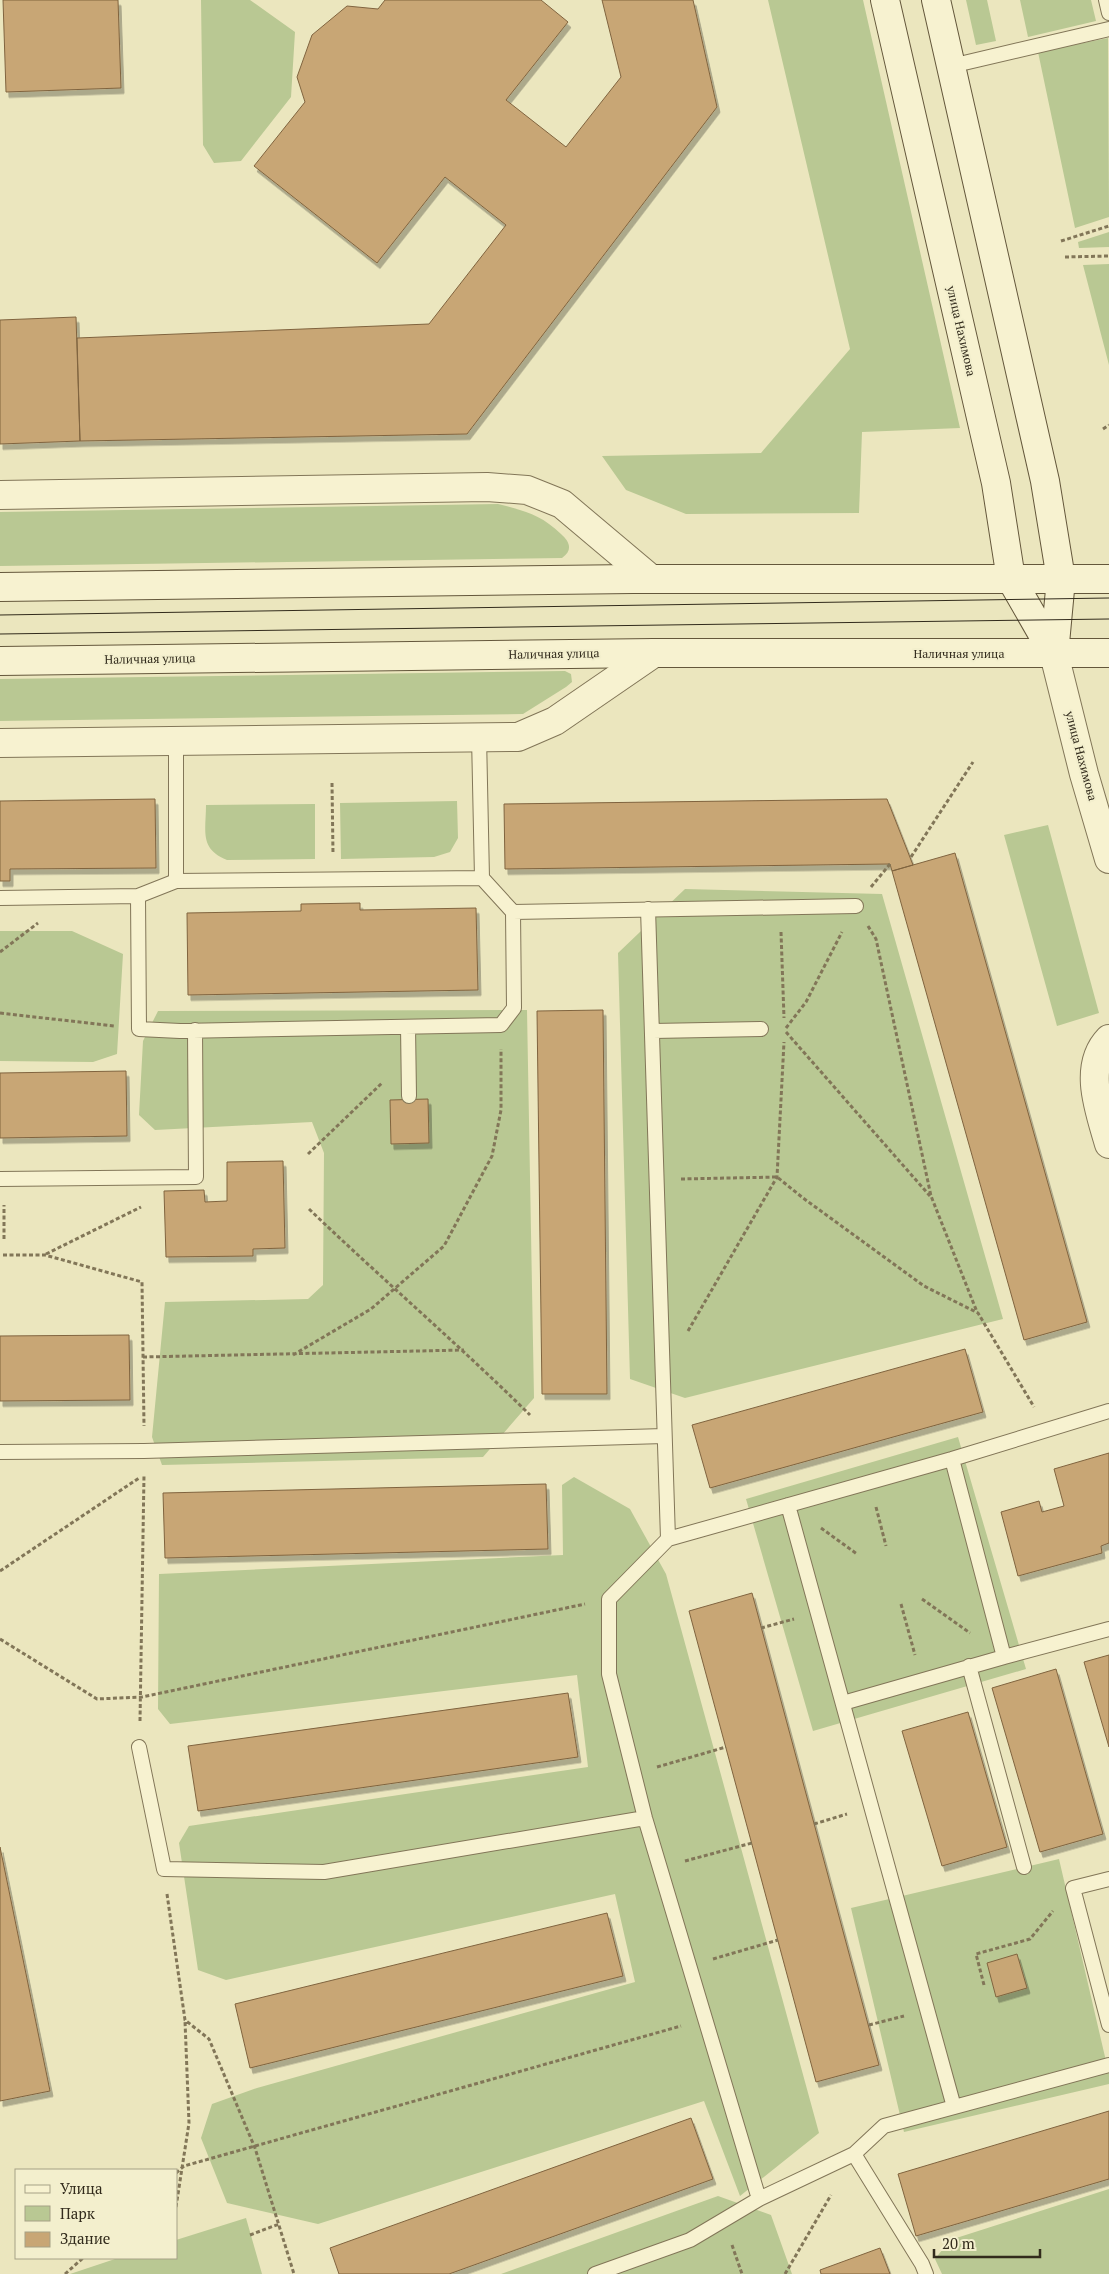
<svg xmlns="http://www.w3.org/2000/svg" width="1109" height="2274" viewBox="0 0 1109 2274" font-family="'PT Serif',serif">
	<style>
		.green { fill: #b9c893 }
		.building { fill: #c8a675; stroke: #80643f; filter: url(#shadow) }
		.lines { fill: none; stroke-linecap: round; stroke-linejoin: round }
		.service-casing { stroke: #827658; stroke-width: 16 }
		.minor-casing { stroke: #827658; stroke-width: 30 }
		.secondary-casing { stroke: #64573b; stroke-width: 30 }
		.path { stroke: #827658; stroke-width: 3; stroke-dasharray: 4 2.5; stroke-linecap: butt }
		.service { stroke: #f7f2d0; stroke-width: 14 }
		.minor { stroke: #f7f2d0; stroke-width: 28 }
		.secondary { stroke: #f7f2d0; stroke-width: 28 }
		.tram { stroke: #322b1c; stroke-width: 1 }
		.labels { text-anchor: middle; stroke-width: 4; stroke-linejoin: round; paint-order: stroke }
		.street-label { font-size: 12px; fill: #322b1c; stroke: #f3efcd }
	</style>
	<defs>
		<filter id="shadow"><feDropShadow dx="3" dy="5.5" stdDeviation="0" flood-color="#0004"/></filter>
	</defs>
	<rect width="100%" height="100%" fill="#ebe6be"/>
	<!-- green -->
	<path class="green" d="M 201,0 L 250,0 L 295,32 L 291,97 L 241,161 L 214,163 L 203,145 Z
		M 768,0 L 863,0 L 960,428 L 862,432 L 859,513 L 686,514 L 626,490 L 602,456 L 761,453 L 850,349 Z
		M 966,0 L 987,0 L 996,41 L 976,45 Z
		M 1020,0 L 1091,0 L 1096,21 L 1028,37 Z
		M 1108,38 L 1109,217 L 1075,228 L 1038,52 Z
		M 1109,232 L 1109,247 L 1079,248 L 1078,242 Z
		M 1109,264 L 1109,365 L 1083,265 Z
		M 498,504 C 525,511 540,514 561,534 C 570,542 573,550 562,558 L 0,566 L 0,512 Z
		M 565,671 L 571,674 L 572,682 L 566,687 L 523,714 L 0,721 L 0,679 Z
		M 457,801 L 458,838 L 450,852 L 434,857 L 341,859 L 340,803 Z
		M 315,804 L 315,859 L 227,860 C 199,849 206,831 206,805 Z
		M 1048,825 L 1099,1013 L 1057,1026 L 1004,835 Z
		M 685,889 L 882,894 L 1003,1319 L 685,1398 L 630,1379 L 618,953 Z
		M 0,931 L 72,931 L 123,954 L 117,1054 L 93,1062 L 0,1061 Z
		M 527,1010 L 534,1398 L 483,1457 L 162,1465 L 152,1437 L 165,1302 L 308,1299 L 323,1285 L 324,1153 L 312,1122 L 155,1130 L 139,1115 L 143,1041 L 158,1011 Z
		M 958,1437 L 1026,1669 L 813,1731 L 746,1499 Z
		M 574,1477 L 630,1509 L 666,1574 L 819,2133 L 740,2196 L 704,2101 L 318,2224 L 227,2203 L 201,2138 L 212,2104 L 257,2088 L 635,1982 L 615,1894 L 226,1980 L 198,1970 L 179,1843 L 189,1826 L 588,1767 L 577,1675 L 170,1724 L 158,1709 L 159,1574 L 563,1555 L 562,1485 Z
		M 1059,1859 L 1109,2074 L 1109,2084 L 904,2132 L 851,1908 Z
		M 1109,2189 L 1109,2274 L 942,2274 L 935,2259 L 950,2240 Z
		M 718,2196 L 771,2215 L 792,2274 L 501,2274 Z
		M 246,2218 L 262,2274 L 70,2274 L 118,2258 L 176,2258 L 176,2240 Z"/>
	<!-- building -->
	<path class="building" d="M 3,0 L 118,0 L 121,88 L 6,92 Z
		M 385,0 L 541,0 L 568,22 L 506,100 L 566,147 L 621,77 L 602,0 L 693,0 L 717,107 L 467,434 L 80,441 L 77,338 L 429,324 L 506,225 L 445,177 L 377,263 L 254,166 L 305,102 L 297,77 L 312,35 L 347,6 L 378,9 Z
		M 76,317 L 80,441 L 0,444 L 0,320 Z
		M 155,799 L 156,868 L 10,869 L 10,881 L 0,881 L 0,801 Z
		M 887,799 L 913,865 L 892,871 L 890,864 L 505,869 L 504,804 Z
		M 955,853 L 1087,1322 L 1024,1340 L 892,871 Z
		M 360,903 L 360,910 L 476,908 L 478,990 L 188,995 L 187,913 L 301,911 L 301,904 Z
		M 603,1010 L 607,1394 L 542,1394 L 537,1011 Z
		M 126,1071 L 127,1136 L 0,1138 L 0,1073 Z
		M 428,1099 L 429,1143 L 391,1144 L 390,1100 Z
		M 283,1161 L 285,1248 L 253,1249 L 253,1256 L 166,1257 L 164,1191 L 204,1190 L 205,1202 L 227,1201 L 227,1162 Z
		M 129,1335 L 130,1400 L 0,1401 L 0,1336 Z
		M 965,1349 L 983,1412 L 710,1488 L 692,1425 Z
		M 1109,1453 L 1109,1543 L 1101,1546 L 1102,1553 L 1018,1576 L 1001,1512 L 1039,1501 L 1042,1512 L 1064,1506 L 1054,1469 Z
		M 546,1484 L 548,1549 L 165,1558 L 163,1493 Z
		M 752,1593 L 879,2065 L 816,2082 L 689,1611 Z
		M 1109,1655 L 1109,1747 L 1084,1662 Z
		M 1056,1669 L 1103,1834 L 1040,1852 L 992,1688 Z
		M 568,1693 L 578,1757 L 198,1811 L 188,1746 Z
		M 968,1712 L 1007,1847 L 942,1866 L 902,1731 Z
		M 0,1847 L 50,2091 L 0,2101 Z
		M 607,1913 L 623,1976 L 250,2068 L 235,2004 Z
		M 1017,1954 L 1027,1988 L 996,1997 L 987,1963 Z
		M 1109,2111 L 1109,2179 L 916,2236 L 898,2174 Z
		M 691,2118 L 713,2179 L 449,2274 L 339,2274 L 330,2248 Z
		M 880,2248 L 890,2274 L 821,2274 L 820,2270 Z"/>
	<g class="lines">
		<!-- service casing -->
		<g class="service-casing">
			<path id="service" d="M 1106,0 L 1109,13
				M 951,66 L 1109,29
				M 479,736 L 482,878 L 513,912 L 856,906
				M 176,741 L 176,881 L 482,878
				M 176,881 L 138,896 L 139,1029 L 180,1031 L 501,1025 L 514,1008 L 513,912
				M 0,898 L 138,896
				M 648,909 L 668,1539
				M 408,1027 L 409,1096
				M 653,1031 L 761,1029
				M 0,1179 L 196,1177 L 195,1030
				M 0,1452 L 144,1451 L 664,1436
				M 952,1459 L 1004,1657 L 1109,1629
				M 788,1505 L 954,2107
				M 969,1666 L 1024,1867
				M 843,1703 L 1004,1657
				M 139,1747 L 164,1869 L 324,1872 L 645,1818
				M 1109,1879 L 1073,1888 L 1109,2025
				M 854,2154 L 922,2264 L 926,2274
				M 759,2199 L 645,1818 L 609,1674 L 609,1599 L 668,1539 L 952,1459 L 1109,1411
				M 595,2274 L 690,2240 L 759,2199 L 854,2154 L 884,2126 L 1109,2065"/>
		</g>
		<!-- minor casing -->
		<g class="minor-casing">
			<path id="minor" d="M 0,495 L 487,487 L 527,490 L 562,504 L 651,579
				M 1054,654 L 1084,774 L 1109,859
				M 0,743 L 518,737 L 555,721 L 654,653
				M 1109,1039 C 1082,1067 1100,1112 1109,1144"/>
		</g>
		<!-- secondary casing -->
		<g class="secondary-casing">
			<path id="secondary" d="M 885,0 L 996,483 L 1011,579 L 1054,654
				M 936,0 L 1045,481 L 1061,579 L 1054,654
				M 0,587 L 633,579 L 1109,579
				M 0,661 L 654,653 L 1109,653"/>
		</g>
		<!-- path -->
		<path class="path" d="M 1061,241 L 1109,226
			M 1065,257 L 1109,256
			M 1103,429 L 1109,425
			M 332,783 L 333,854
			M 911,857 L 973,762
			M 871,887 L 890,864
			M 868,926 L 876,939 L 931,1196 L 977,1312
			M 781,932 L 784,1018
			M 0,952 L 38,923
			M 0,1013 L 114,1026
			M 786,1028 L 806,1002 L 842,932
			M 786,1032 L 930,1196
			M 308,1154 L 383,1082
			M 681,1179 L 777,1177 L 803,1198 L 924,1286 L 978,1313 L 1034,1407
			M 309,1209 C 382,1279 458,1344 530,1415
			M 4,1239 L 4,1205
			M 46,1254 L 141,1207
			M 3,1255 L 45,1255 L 142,1282 L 144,1426
			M 688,1331 L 777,1177 L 784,1042
			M 293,1355 L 371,1309 L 444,1246 L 492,1156 L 501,1110 L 501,1049
			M 143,1357 L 464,1350
			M 876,1507 L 886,1546
			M 821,1528 L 857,1554
			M 0,1571 L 139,1478
			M 922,1599 L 970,1633
			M 901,1604 L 915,1655
			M 761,1628 L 794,1619
			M 0,1639 L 97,1699 L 142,1697 L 585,1604
			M 140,1721 L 144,1475
			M 657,1767 L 726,1747
			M 814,1824 L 847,1814
			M 685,1861 L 752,1843
			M 167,1894 L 185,2020 L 209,2039 L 255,2148 L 294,2274
			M 713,1959 L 778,1940
			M 984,1985 L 976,1954 L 1030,1939 L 1053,1911
			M 869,2025 L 904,2016
			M 176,2173 L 184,2166 L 681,2026
			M 176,2207 L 189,2123 L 185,2021
			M 250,2235 L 279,2224
			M 732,2245 L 742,2274
			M 65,2274 L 83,2258
			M 785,2274 L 831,2195"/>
		<!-- service -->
		<use href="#service" class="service"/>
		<!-- minor -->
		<use href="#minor" class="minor"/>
		<!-- secondary -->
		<use href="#secondary" class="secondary"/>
		<!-- tram -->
		<path class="tram" d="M 0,615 L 1109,598
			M 0,634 L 1109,619"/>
	</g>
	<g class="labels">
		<!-- street labels -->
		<g class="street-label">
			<text transform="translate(961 331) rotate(77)" y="4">улица Нахимова</text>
			<text transform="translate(554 654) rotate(-1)" y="4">Наличная улица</text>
			<text x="959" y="658">Наличная улица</text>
			<text transform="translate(150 659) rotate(-1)" y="4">Наличная улица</text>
			<text transform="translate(1081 756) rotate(75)" y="4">улица Нахимова</text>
		</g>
	</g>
	<!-- legend -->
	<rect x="15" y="2169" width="162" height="90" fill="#f3efcd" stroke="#a6a186"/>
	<rect x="25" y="2185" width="25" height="8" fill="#f7f2d0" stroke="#a6a186"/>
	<text x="60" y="2194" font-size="15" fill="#322b1c">Улица</text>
	<rect x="25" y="2206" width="25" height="15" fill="#b9c893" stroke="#a6a186"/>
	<text x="60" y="2219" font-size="15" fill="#322b1c">Парк</text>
	<rect x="25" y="2232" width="25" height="15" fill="#c8a675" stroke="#a6a186"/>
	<text x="60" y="2244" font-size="15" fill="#322b1c">Здание</text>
	<!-- scale -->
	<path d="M934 2249v8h106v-8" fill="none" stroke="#322b1c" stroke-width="2.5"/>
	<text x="942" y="2249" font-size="15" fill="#322b1c" stroke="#f3efcd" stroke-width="4" paint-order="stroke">20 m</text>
</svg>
